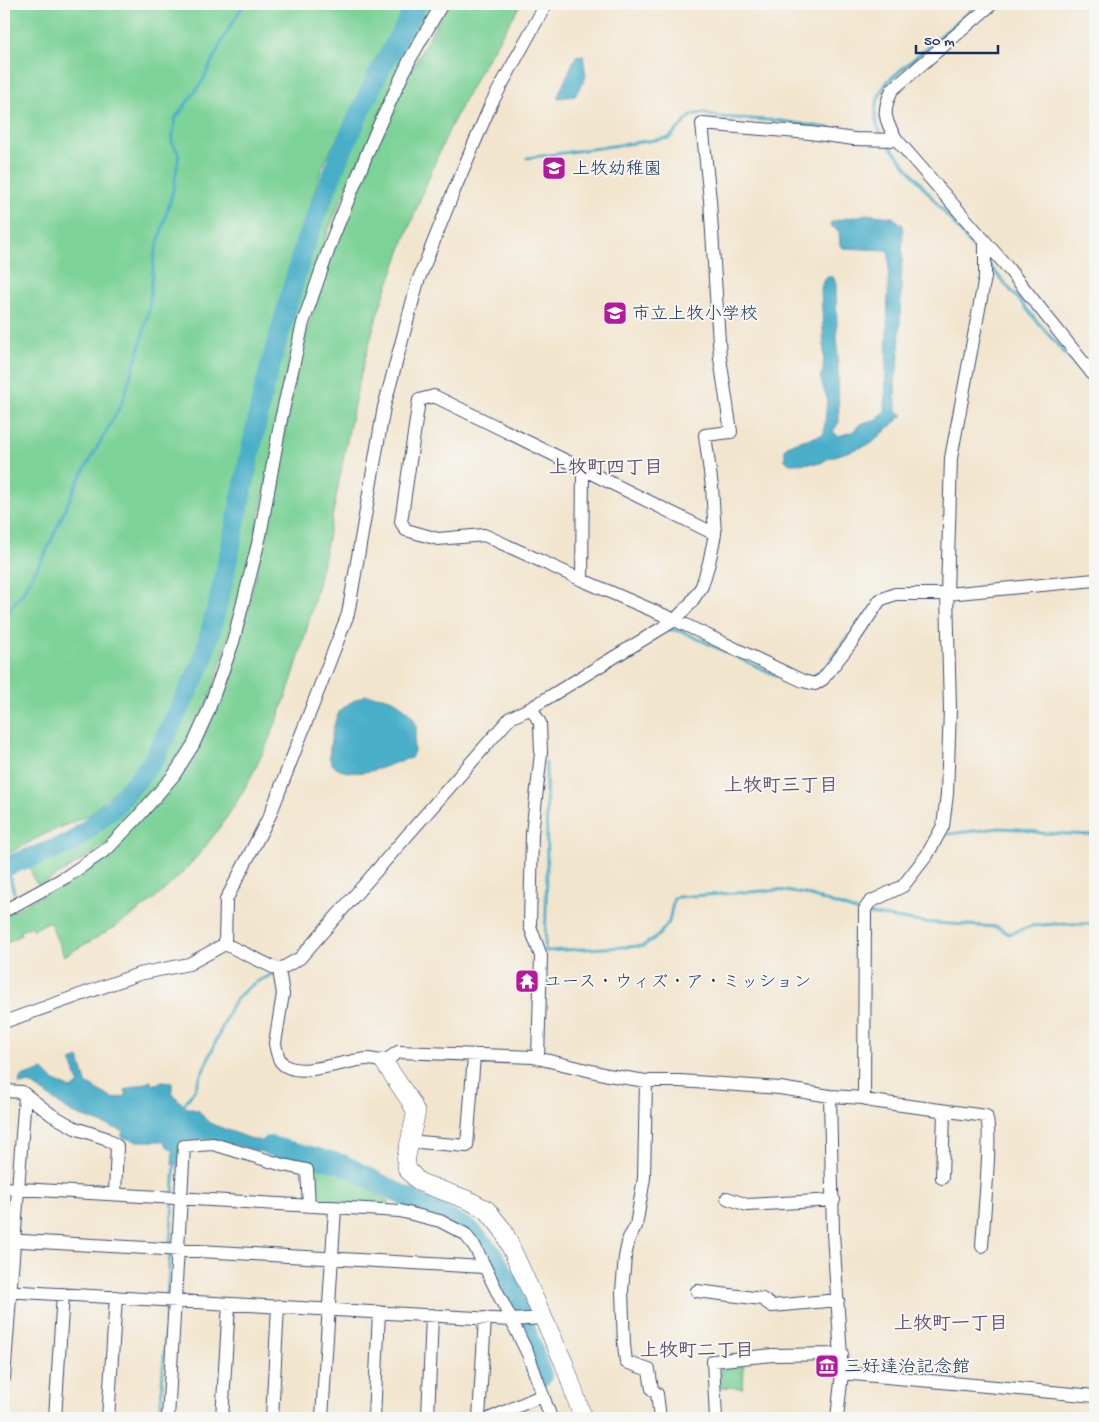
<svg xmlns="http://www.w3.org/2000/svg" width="1099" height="1422" viewBox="0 0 1099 1422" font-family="'Gochi Hand','Klee One',sans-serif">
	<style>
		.green { fill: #7bd297; stroke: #4b807a }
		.water { fill: #49afc9; stroke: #326f94 }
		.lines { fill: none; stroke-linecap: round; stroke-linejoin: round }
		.stream { stroke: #49afc9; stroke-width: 3 }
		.river { stroke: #49afc9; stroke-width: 20 }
		.street-casing { stroke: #3b4a6f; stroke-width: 14 }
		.secondary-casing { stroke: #3b4a6f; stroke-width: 19 }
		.street { stroke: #fff; stroke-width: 12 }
		.secondary { stroke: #fff; stroke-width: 18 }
		.labels { text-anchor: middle; stroke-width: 4; stroke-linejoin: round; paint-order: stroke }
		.poi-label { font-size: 18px; fill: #1b2f5e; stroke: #f6f6f2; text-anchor: start }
		.neighbourhood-label { font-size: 19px; font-weight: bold; fill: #645370; stroke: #f6f6f2 }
	</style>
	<rect width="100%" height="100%" fill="#f6f6f2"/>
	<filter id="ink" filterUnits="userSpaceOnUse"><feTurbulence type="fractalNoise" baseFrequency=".02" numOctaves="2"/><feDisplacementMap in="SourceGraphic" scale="10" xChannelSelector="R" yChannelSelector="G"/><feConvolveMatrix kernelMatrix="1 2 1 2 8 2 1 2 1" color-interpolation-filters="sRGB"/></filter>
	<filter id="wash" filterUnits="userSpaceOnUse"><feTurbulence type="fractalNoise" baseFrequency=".0096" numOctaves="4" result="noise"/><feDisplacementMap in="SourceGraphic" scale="20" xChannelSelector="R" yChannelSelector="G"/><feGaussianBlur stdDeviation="1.12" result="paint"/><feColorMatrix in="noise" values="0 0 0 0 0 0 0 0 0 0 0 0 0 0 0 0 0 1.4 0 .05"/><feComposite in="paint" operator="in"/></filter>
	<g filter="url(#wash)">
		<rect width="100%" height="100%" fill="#f2e5ce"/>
		<!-- green -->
		<path class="green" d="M 4,4 L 410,4 L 385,44 L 322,168 L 286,280 L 249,425 L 212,597 L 194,662 L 145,763 L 89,815 L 43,835 L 4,856 Z
			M 421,4 L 438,4 L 359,161 L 328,231 L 303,312 L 249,565 L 223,657 L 210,697 L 186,749 L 149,800 L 118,834 L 92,854 L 40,886 L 33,879 L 29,861 L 70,849 L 89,835 L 137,789 L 169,746 L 198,690 L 218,627 L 247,493 L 265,393 L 288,306 L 308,245 L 343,158 L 381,74 Z
			M 447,4 L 521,4 C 499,39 477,75 458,112 C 438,151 423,193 407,233 C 396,264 383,295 374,326 C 367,352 359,379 354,405 C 319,575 298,772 160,894 C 131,919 98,937 64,956 L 49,921 L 34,930 L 32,926 L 21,931 L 21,935 L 4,944 L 4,916 L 78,876 L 204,735 L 235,656 L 256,575 L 301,351 L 328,262 L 367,158 L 409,74 Z
			M 312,1164 L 335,1168 L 388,1201 L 388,1206 L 316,1203 L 311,1198 Z
			M 721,1365 L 744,1366 L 743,1388 L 720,1387 Z"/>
		<!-- water -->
		<path class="water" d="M 583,55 L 586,77 L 575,96 L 557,98 L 576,56 Z
			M 866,214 L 892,217 L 903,225 L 899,358 L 895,382 L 896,411 L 903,415 L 871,444 L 829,458 L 821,463 L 790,464 L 785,460 L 785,448 C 791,442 814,438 824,434 L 827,399 L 820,377 L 823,371 L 824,350 L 821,289 L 823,281 L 828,276 L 834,278 L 836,285 L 839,422 L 833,431 L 838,436 L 852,432 L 860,424 L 876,419 L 885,411 L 889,254 L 887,250 L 843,248 L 840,245 L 839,231 L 831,226 L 830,223 C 841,218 854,218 866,214 Z
			M 366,695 C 384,697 394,697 406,710 C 411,715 415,719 416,727 C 417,736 412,742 414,751 L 411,758 C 388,763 371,777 344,771 C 338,770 332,766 330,759 C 328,752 334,721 338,714 C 344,705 356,699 366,695 Z
			M 79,1058 L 86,1083 L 113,1099 L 126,1096 L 125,1090 L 151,1081 L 152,1085 L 163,1082 L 172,1083 L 172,1093 L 185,1107 L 199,1111 L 206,1120 L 214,1125 L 249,1138 L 296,1150 L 297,1161 L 211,1139 L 182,1141 L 178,1165 L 172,1164 L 173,1152 L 162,1141 L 136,1141 L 121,1137 L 123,1131 L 72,1113 L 30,1083 L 20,1085 L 19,1081 L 21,1077 L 43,1070 L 53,1080 L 71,1089 L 79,1085 L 71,1061 Z"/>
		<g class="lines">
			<!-- stream -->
			<path class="stream" d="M 883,137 C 870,117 875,98 888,81 L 978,4
				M 888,144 L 981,257
				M 527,158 L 669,138 L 692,115 L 704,113 L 719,117 L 782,121 L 861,133
				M 989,265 L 1095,389
				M 4,618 L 23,592 L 46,552 L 77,483 L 121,405 L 139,350 L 149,309 L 154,257 L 174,187 L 179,154 L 172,142 L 175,119 L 202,82 L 222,41 L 244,4
				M 668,630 L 675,630 L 683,632 L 777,676
				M 831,659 L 848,636
				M 806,676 L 813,676 L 824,668
				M 546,762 L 547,867 L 545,951 L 643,946 L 659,935 L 669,922 L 674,898 L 678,897 L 778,890 L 805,894 L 862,913
				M 949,834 L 999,828 L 1020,829 L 1041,833 L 1095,835
				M 7,866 L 14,892
				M 868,914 L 921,922 L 997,927 L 1009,934 L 1031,926 L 1055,924 L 1095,924
				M 182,1108 L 195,1089 L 231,1007 C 242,989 257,980 277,973
				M 173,1196 L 175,1162
				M 170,1245 L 173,1202
				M 167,1298 L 170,1252
				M 160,1418 L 167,1304"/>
			<!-- river -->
			<path class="river" d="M 4,867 L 71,843 L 116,805 L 153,761 L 202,663 L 223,583 L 263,392 L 305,243 L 340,155 L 378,74 L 417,4
				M 270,1146 L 342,1164 L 470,1230 L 493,1255 L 511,1286 L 542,1376"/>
		</g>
	</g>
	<g filter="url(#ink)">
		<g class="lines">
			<!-- street casing -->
			<g class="street-casing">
				<path id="street" d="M 992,4 L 892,90 C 882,111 884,120 897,140 L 1003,262 L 1095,377
					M 715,534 L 434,396 L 419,400 L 401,522 L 406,530 L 438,539 L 484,535 L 582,580 L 675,620 L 803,681 L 815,684 L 823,679 L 851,643 L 880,600 L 895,594 L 947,594 L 1095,580
					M 582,580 L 583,469
					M 531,708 L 540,723 L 541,753 L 532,834 L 530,926 L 541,956 L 538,1058
					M 4,911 L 66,877 L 107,849 L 137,818 L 174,775 L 193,745 L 207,714 L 233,642 L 260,536 L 281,419 L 303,323 L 333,237 L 375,134 L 410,59 L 442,4
					M 225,944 L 226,900 L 270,815 L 348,614 L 384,407 L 418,281 L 453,193 L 491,104 L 546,4
					M 225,944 L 279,970
					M 279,970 L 300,958 L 510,718 L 531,708 L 675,620 L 690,604 L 702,586 L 709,563 L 715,534 L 712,487 L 705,435 L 731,432 L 720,358 L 710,200 L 702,124 L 810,133 L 854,139 L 897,140
					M 279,970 L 283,994 L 275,1043 C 276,1049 277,1056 281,1062 C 296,1081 347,1059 368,1059 C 373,1059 379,1061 384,1062 L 398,1052 L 533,1057 L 608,1075 L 646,1081 L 680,1081 L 780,1088 L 830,1096 L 864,1098 L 871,1101 L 986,1116 C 993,1126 983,1226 982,1246
					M 4,1022 L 139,974 L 189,964 L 225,944
					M 646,1081 L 644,1178 L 636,1226 L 629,1238 L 625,1257 L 622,1291 L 624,1345 L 626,1362 L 649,1370 L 652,1389 L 657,1394 L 660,1418
					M 4,1093 L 6,1091 L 22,1092 L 52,1115 L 75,1128 L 105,1138 L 117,1146 L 115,1194
					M 830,1096 L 833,1233 L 842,1373 L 837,1418
					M 864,1098 L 865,909 L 870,902 L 903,886 L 927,855 L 943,826 L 947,794 L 950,709 L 947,594 L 951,458 L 985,277 L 985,243
					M 419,1142 L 467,1146 L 474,1056
					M 942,1178 L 944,1112
					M 4,1188 L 400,1211 L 440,1221 L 465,1234 L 475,1247 L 528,1354 L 551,1418
					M 727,1198 L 747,1205 L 834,1200
					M 4,1240 L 484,1267
					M 4,1291 L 511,1320 L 543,1318
					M 697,1291 L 762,1299 L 772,1306 L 838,1300
					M 842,1373 L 1095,1396
					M 4,1378 L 25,1095
					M 55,1418 L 63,1294
					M 108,1418 L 116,1297
					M 168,1418 L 184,1146 L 213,1144 L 283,1165 L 307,1170 L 309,1206
					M 222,1418 L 229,1304
					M 272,1418 L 278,1306
					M 322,1418 L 335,1208
					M 374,1418 L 379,1312
					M 428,1418 L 432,1315
					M 479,1418 L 485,1318
					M 491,1418 L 543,1395
					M 716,1418 L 713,1361 L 773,1355 L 842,1354"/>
			</g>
			<!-- secondary casing -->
			<g class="secondary-casing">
				<path id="secondary" d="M 384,1062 L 411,1102 L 416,1113 L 406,1158 L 407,1169 L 419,1182 L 468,1200 L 487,1210 L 503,1230 L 564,1363 L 583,1418"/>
			</g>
			<!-- street -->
			<use href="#street" class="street"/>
			<!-- secondary -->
			<use href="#secondary" class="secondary"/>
		</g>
	</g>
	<!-- icons -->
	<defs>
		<g id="school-square" transform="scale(1.25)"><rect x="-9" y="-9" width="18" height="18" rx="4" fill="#b5179e" stroke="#f6f6f2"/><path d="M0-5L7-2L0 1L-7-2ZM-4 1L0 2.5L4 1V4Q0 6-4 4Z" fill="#fff"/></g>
		<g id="temple-square" transform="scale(1.25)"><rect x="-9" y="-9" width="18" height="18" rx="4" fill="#b5179e" stroke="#f6f6f2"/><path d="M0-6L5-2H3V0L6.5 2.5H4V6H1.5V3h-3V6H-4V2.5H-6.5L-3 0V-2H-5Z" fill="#fff"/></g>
		<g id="museum-square" transform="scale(1.25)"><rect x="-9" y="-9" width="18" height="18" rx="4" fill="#b5179e" stroke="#f6f6f2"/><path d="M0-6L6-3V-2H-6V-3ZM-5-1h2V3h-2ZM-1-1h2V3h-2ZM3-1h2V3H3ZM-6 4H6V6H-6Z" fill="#fff"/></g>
	</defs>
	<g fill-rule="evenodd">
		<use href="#school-square" x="554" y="168"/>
		<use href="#school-square" x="615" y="313"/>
		<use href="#temple-square" x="527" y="981"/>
		<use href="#museum-square" x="827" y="1366"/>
	</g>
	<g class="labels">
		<!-- poi labels -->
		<g class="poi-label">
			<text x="572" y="174">上牧幼稚園</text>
			<text x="632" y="319">市立上牧小学校</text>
			<text x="544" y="987">ユース・ウィズ・ア・ミッション</text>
			<text x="844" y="1372">三好達治記念館</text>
		</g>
		<!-- neighbourhood labels -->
		<g class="neighbourhood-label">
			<text x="606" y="473">上牧町四丁目</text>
			<text x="781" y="791">上牧町三丁目</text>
			<text x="951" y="1329">上牧町一丁目</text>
			<text x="697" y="1356">上牧町二丁目</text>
		</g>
	</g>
	<!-- margin -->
	<rect width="1099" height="1422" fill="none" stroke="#f6f6f2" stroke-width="20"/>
	<!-- scale -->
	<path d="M916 45v8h82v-8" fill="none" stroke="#1b2f5e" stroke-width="2.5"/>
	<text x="924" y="45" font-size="15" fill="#1b2f5e" stroke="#f6f6f2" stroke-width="4" paint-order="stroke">50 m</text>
</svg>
